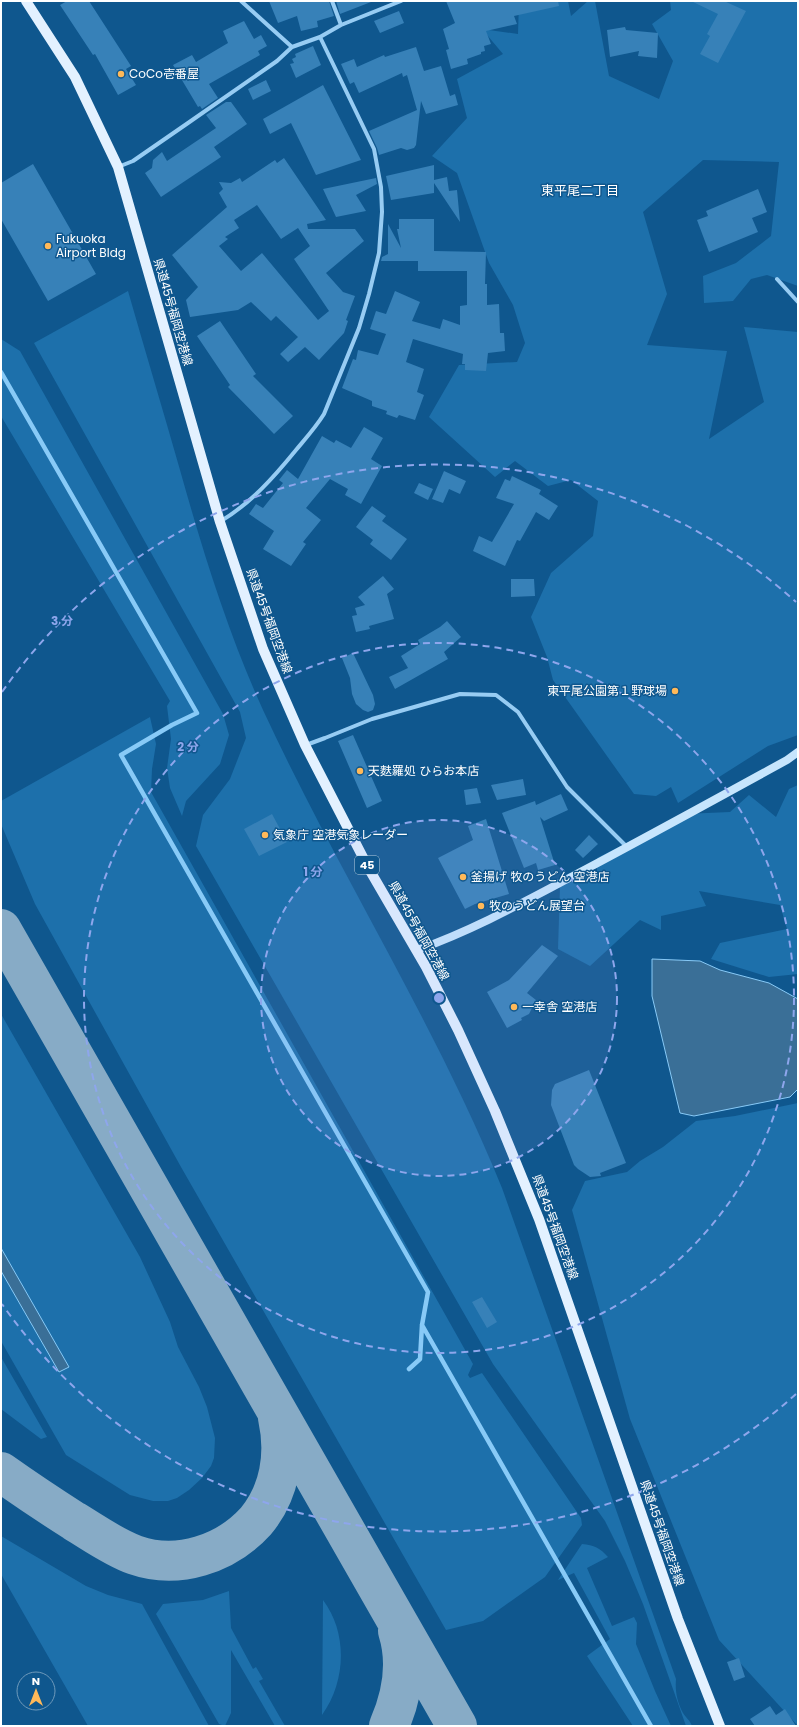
<svg xmlns="http://www.w3.org/2000/svg" width="799" height="1727" viewBox="0 0 799 1727" font-family="Poppins,'Noto Sans JP',sans-serif">
	<style>
		.green { fill: #1d70ab }
		.water { fill: #3a6f97; stroke: #88caf7 }
		.lines { fill: none; stroke-linecap: round; stroke-linejoin: round }
		.stream { stroke: #88caf7; stroke-width: 4.5 }
		.taxiway { stroke: #87abc6; stroke-width: 40 }
		.building { fill: #3781b8; fill-rule: evenodd }
		.street { stroke: #97ccf3; stroke-width: 4 }
		.secondary { stroke: #c6e5fd; stroke-width: 8 }
		.primary { stroke: #e3f1ff; stroke-width: 10 }
		.ring { fill: none; stroke: #8ea6ec; stroke-width: 2; stroke-dasharray: 7 5 }
		.poi-dot { fill: #ffb959; stroke: #0f578e; stroke-width: 1.5 }
		.labels { text-anchor: middle; stroke-width: 3; stroke-linejoin: round; paint-order: stroke }
		.shield { fill: #0f578e; stroke: #b7cddd; stroke-width: 1 }
		.shield-label { font-size: 11px; font-weight: bold; fill: #fff }
		.poi-label { font-size: 12px; fill: #fff; stroke: #0f578e; text-anchor: start }
		.street-label { font-size: 12px; fill: #fff; stroke: #0f578e }
		.neighbourhood-label { font-size: 13px; fill: #fff; stroke: #0f578e }
		.centre { fill: #8ea6ec; stroke: #0f578e; stroke-width: 2 }
		.ring-label { font-size: 12px; text-anchor: middle; font-weight: bold; fill: #8ea6ec; stroke: #0f578e; stroke-width: 3; stroke-linejoin: round; paint-order: stroke }
	</style>
	<rect width="100%" height="100%" fill="#0f578e"/>
	<!-- green -->
	<path class="green" d="M 519,1 L 568,1 L 571,16 L 588,1 L 595,1 L 609,76 L 659,99 L 673,61 L 652,24 L 671,10 L 670,1 L 798,1 L 798,286 L 767,275 L 751,279 L 733,301 L 704,303 L 703,276 L 736,263 L 771,236 L 779,162 L 703,160 L 643,212 L 667,294 L 647,345 L 727,351 L 709,439 L 764,402 L 744,327 L 798,332 L 798,735 L 768,746 L 678,803 L 671,787 L 656,796 L 634,794 L 553,680 L 547,657 L 531,617 L 551,573 L 593,536 L 598,501 L 571,480 L 548,486 L 515,461 L 495,477 L 429,417 L 459,365 L 517,362 L 525,343 L 513,305 L 489,263 L 457,173 L 432,156 L 467,118 L 457,79 L 503,54 L 482,29 L 518,34 Z
		M 128,291 C 145,351 163,410 180,470 C 203,552 228,633 263,710 C 338,872 435,1023 502,1188 L 676,1679 C 675,1691 677,1702 683,1713 C 686,1718 690,1720 692,1726 L 686,1726 L 643,1604 L 625,1561 L 605,1521 L 493,1364 L 196,846 L 203,815 L 230,779 L 246,738 L 240,712 L 34,343 Z
		M 1,339 L 20,351 L 223,714 L 229,735 L 220,764 L 186,801 L 182,816 L 170,788 L 167,768 L 171,739 L 167,706 L 170,701 L 1,416 Z
		M 150,717 L 156,744 L 152,769 L 151,792 L 473,1364 L 468,1375 L 470,1378 L 482,1373 L 581,1518 L 582,1525 L 545,1577 L 483,1621 L 446,1630 L 181,1167 L 35,904 L 1,824 L 1,801 Z
		M 798,785 L 798,974 L 769,977 L 711,959 L 720,943 L 787,929 L 780,905 L 699,891 L 706,906 L 661,916 L 661,930 L 640,920 L 590,966 L 558,949 L 560,886 L 597,873 L 597,858 L 684,814 L 730,812 L 749,795 L 776,817 L 789,789 Z
		M 1,1014 L 140,1257 L 170,1322 L 178,1347 L 199,1387 L 207,1407 L 215,1438 L 214,1458 L 211,1466 L 202,1478 L 189,1490 L 177,1498 L 168,1501 L 153,1501 L 130,1495 L 66,1455 L 1,1341 Z
		M 798,1103 L 798,1726 L 719,1640 L 630,1419 L 572,1210 L 585,1181 L 627,1172 L 640,1161 L 663,1147 L 696,1121 L 735,1116 Z
		M 1,1357 L 47,1437 L 41,1439 L 1,1409 Z
		M 1,1536 L 86,1586 L 108,1595 L 142,1604 L 209,1726 L 88,1726 L 1,1574 Z
		M 582,1544 C 594,1545 600,1548 608,1557 L 587,1568 L 612,1626 L 634,1617 L 637,1623 L 636,1644 L 655,1691 L 671,1726 L 633,1726 L 587,1656 L 610,1639 L 574,1573 L 558,1580 Z
		M 229,1591 L 231,1628 L 253,1669 L 256,1667 L 263,1679 L 259,1681 L 285,1726 L 275,1726 L 231,1650 L 231,1713 L 225,1726 L 219,1724 L 156,1614 L 163,1604 L 203,1600 Z
		M 323,1600 C 348,1633 346,1682 322,1715 Z"/>
	<!-- water -->
	<path class="water" d="M 652,959 L 700,961 L 720,970 L 769,983 L 798,999 L 798,1089 L 790,1097 L 694,1116 L 680,1113 L 652,996 Z
		M 1,1248 L 69,1367 L 59,1372 L 1,1271 Z"/>
	<g class="lines">
		<!-- stream -->
		<path class="stream" d="M 1,372 L 197,713 L 172,725 L 121,755 L 428,1292 L 422,1325 L 420,1359 L 409,1369
			M 422,1325 L 651,1726"/>
		<!-- taxiway -->
		<path class="taxiway" d="M 1,929 L 457,1726
			M 1,1472 C 25,1489 49,1505 74,1521 C 94,1533 113,1547 135,1555 C 178,1570 226,1554 256,1521 C 280,1492 286,1454 278,1418
			M 389,1726 C 402,1696 408,1663 398,1631"/>
	</g>
	<!-- building -->
	<path class="building" d="M 67,1 L 89,1 L 131,66 L 126,69 L 136,85 L 118,95 L 95,54 L 93,55 L 60,5 Z
		M 269,1 L 329,1 L 334,16 L 317,21 L 318,27 L 301,31 L 297,16 L 278,23 Z
		M 336,1 L 371,1 L 371,2 L 340,14 Z
		M 446,1 L 558,1 L 559,6 L 514,16 L 517,24 L 486,31 L 491,44 L 484,46 L 485,51 L 481,52 L 481,54 L 467,59 L 468,64 L 451,69 L 446,50 L 449,49 L 443,29 L 455,23 Z
		M 691,1 L 724,1 L 746,11 L 718,63 L 700,54 L 710,36 L 707,34 L 718,14 Z
		M 399,11 L 404,23 L 380,33 L 374,21 Z
		M 244,21 L 254,39 L 261,35 L 267,46 L 258,51 L 260,55 L 209,84 L 218,98 L 202,109 L 200,106 L 198,107 L 173,65 L 192,55 L 196,62 L 228,43 L 223,31 Z
		M 625,27 L 626,30 L 658,33 L 657,58 L 638,56 L 639,51 L 610,57 L 607,30 Z
		M 313,46 L 321,65 L 296,78 L 290,64 L 294,63 L 292,59 L 296,57 L 295,54 Z
		M 416,47 L 424,71 L 441,66 L 450,96 L 455,94 L 458,105 L 426,114 L 421,101 L 416,145 L 414,148 L 407,150 L 401,148 L 379,155 L 377,148 L 369,131 L 417,110 L 407,75 L 403,77 L 402,73 L 359,93 L 354,82 L 350,84 L 341,64 L 354,59 L 357,67 L 384,55 L 385,57 Z
		M 266,80 L 271,91 L 253,100 L 248,89 Z
		M 323,85 L 361,160 L 316,175 L 291,123 L 270,134 L 263,119 Z
		M 226,102 L 231,102 L 247,124 L 214,147 L 221,157 L 161,197 L 145,173 L 152,168 L 153,160 L 162,152 L 167,161 L 216,128 L 206,115 Z
		M 284,158 L 326,220 L 307,224 L 308,229 L 355,229 L 364,241 L 326,273 L 343,292 L 355,296 L 346,320 L 348,321 L 344,333 L 319,360 L 305,347 L 288,362 L 280,354 L 298,337 L 276,316 L 271,321 L 251,302 L 238,310 L 190,317 L 186,300 L 198,287 L 172,255 L 227,207 L 219,193 L 223,189 L 219,182 L 231,183 L 240,178 L 242,182 L 275,160 L 277,163 ZM 257,205 L 281,239 L 298,228 L 310,246 L 294,259 L 329,311 L 318,320 L 262,253 L 241,271 L 219,246 L 228,239 L 225,237 L 239,228 L 234,220 Z
		M 33,164 L 96,274 L 48,301 L 1,219 L 1,183 Z
		M 434,165 L 434,180 L 447,177 L 449,191 L 457,190 L 460,222 L 434,183 L 434,193 L 391,200 L 386,176 Z
		M 376,178 L 377,184 L 356,195 L 366,211 L 336,217 L 323,189 Z
		M 758,189 L 767,212 L 752,218 L 758,232 L 709,252 L 697,220 L 708,216 L 706,211 Z
		M 399,219 L 434,219 L 434,251 L 486,252 L 485,284 L 487,284 L 487,305 L 499,304 L 500,333 L 504,333 L 505,351 L 488,353 L 486,371 L 465,370 L 465,364 L 462,364 L 463,354 L 413,339 L 406,362 L 424,369 L 417,392 L 424,395 L 415,420 L 399,415 L 397,418 L 386,414 L 387,411 L 372,406 L 372,401 L 342,388 L 353,359 L 356,360 L 358,350 L 378,355 L 386,334 L 370,329 L 376,311 L 386,314 L 395,291 L 420,302 L 412,321 L 440,329 L 443,319 L 460,325 L 460,306 L 467,305 L 467,271 L 418,271 L 418,261 L 381,261 L 382,257 L 388,254 L 388,224 L 401,248 L 397,229 L 399,229 Z
		M 220,321 L 256,374 L 253,376 L 293,416 L 274,434 L 228,387 L 230,385 L 197,336 Z
		M 364,427 L 383,438 L 371,459 L 382,466 L 361,504 L 345,495 L 348,489 L 330,479 L 306,508 L 321,520 L 303,542 L 306,544 L 291,566 L 263,549 L 274,531 L 249,514 L 256,504 L 263,508 L 283,483 L 279,480 L 287,470 L 298,479 L 322,436 L 334,443 L 336,440 L 351,448 Z
		M 444,471 L 466,481 L 460,494 L 449,489 L 443,503 L 432,499 Z
		M 512,476 L 541,490 L 539,494 L 558,506 L 549,520 L 536,512 L 520,541 L 517,540 L 505,566 L 473,551 L 479,536 L 492,542 L 514,504 L 496,498 L 505,479 L 510,481 Z
		M 419,483 L 433,489 L 428,500 L 414,493 Z
		M 372,506 L 386,516 L 382,521 L 407,539 L 391,560 L 370,544 L 373,540 L 356,527 Z
		M 383,576 L 394,589 L 387,594 L 394,619 L 369,626 L 370,629 L 356,632 L 352,616 L 357,615 L 355,608 L 365,605 L 358,597 Z
		M 511,579 L 534,579 L 535,596 L 511,597 Z
		M 447,621 L 461,637 L 444,652 L 448,659 L 395,689 L 389,677 L 408,668 L 401,656 L 420,644 L 418,640 L 440,627 Z
		M 353,653 L 373,695 L 375,704 L 373,710 L 368,712 L 363,710 L 356,704 L 352,694 L 350,678 L 342,658 Z
		M 353,735 L 382,801 L 367,808 L 338,741 Z
		M 523,779 L 526,795 L 497,800 L 491,785 Z
		M 477,788 L 481,803 L 466,805 L 464,790 Z
		M 561,794 L 568,810 L 544,821 L 540,817 L 555,865 L 538,870 L 536,863 L 524,868 L 502,813 L 535,801 L 536,805 Z
		M 272,814 L 287,842 L 259,856 L 244,829 Z
		M 486,819 L 509,894 L 475,904 L 465,909 L 438,858 L 473,840 L 468,826 Z
		M 589,835 L 598,844 L 583,858 L 575,850 Z
		M 542,945 L 558,956 L 527,993 L 536,1000 L 529,1014 L 521,1018 L 522,1020 L 507,1028 L 487,992 L 509,980 Z
		M 589,1070 L 626,1163 L 600,1173 L 601,1176 L 590,1177 L 578,1169 L 574,1165 L 551,1105 L 552,1090 L 555,1084 Z
		M 482,1297 L 497,1322 L 487,1328 L 472,1302 Z
		M 739,1658 L 745,1677 L 734,1681 L 727,1662 Z
		M 770,1706 L 776,1715 L 785,1709 L 796,1726 L 755,1726 L 750,1719 Z"/>
	<g class="lines">
		<!-- street -->
		<path class="street" d="M 241,1 L 292,47
			M 332,1 L 341,25
			M 118,167 L 133,161 L 188,123 L 277,61 L 292,47 L 320,37 L 341,25 L 401,1
			M 777,279 L 798,302
			M 221,521 C 251,503 274,477 296,450 C 306,438 316,427 324,414 L 359,328 L 369,294 L 379,253 L 382,212 L 381,187 L 374,149 L 320,37
			M 306,745 L 325,738 L 372,719 L 460,694 L 496,695 L 518,712 L 567,787 L 627,847"/>
		<!-- secondary -->
		<path class="secondary" d="M 417,950 C 471,931 522,903 573,876 C 645,838 716,799 787,760 L 798,752"/>
		<!-- primary -->
		<path class="primary" d="M 26,1 L 75,77 L 118,167 L 220,522 L 263,649 L 305,745 L 369,869 L 426,967 L 458,1030 L 495,1111 L 539,1219 L 678,1619 L 720,1726"/>
	</g>
	<!-- distance rings -->
	<circle cx="439" cy="998" r="178" fill="#8ea6ec" fill-opacity=".12"/>
	<g class="ring">
		<circle cx="439" cy="998" r="178"/>
		<circle cx="439" cy="998" r="355"/>
		<path d="M796 1394A533 533 0 0 1 2 1304M2 692A533 533 0 0 1 796 602"/>
	</g>
	<!-- markers -->
	<g class="poi-dot">
		<circle cx="121" cy="74" r="4"/>
		<circle cx="48" cy="246" r="4"/>
		<circle cx="675" cy="691" r="4"/>
		<circle cx="360" cy="771" r="4"/>
		<circle cx="265" cy="835" r="4"/>
		<circle cx="463" cy="877" r="4"/>
		<circle cx="481" cy="906" r="4"/>
		<circle cx="514" cy="1007" r="4"/>
	</g>
	<g class="labels">
		<!-- shield labels -->
		<rect class="shield" x="355" y="856" width="24" height="18" rx="3"/>
		<g class="shield-label">
			<text x="367" y="869">45</text>
		</g>
		<!-- poi labels -->
		<g class="poi-label">
			<text x="129" y="78">CoCo壱番屋</text>
			<text x="56" y="243">Fukuoka<tspan x="56" dy="14">Airport Bldg</tspan></text>
			<text x="667" y="695" text-anchor="end">東平尾公園第１野球場</text>
			<text x="368" y="775">天麩羅処 ひらお本店</text>
			<text x="273" y="839">気象庁 空港気象レーダー</text>
			<text x="471" y="881">釜揚げ 牧のうどん 空港店</text>
			<text x="489" y="910">牧のうどん展望台</text>
			<text x="522" y="1011">一幸舎 空港店</text>
		</g>
		<!-- street labels -->
		<g class="street-label">
			<text transform="translate(173 312) rotate(74)" y="4">県道45号福岡空港線</text>
			<text transform="translate(269 621) rotate(70)" y="4">県道45号福岡空港線</text>
			<text transform="translate(419 931) rotate(61)" y="4">県道45号福岡空港線</text>
			<text transform="translate(555 1227) rotate(70)" y="4">県道45号福岡空港線</text>
			<text transform="translate(662 1533) rotate(71)" y="4">県道45号福岡空港線</text>
		</g>
		<!-- neighbourhood labels -->
		<g class="neighbourhood-label">
			<text x="580" y="195">東平尾二丁目</text>
		</g>
	</g>
	<circle cx="439" cy="998" r="6" class="centre"/>
	<g class="ring-label">
		<text x="62" y="625">3 分</text>
		<text x="188" y="751">2 分</text>
		<text x="313" y="876">1 分</text>
	</g>
	<!-- border -->
	<rect width="799" height="1727" fill="none" stroke="#ffffff" stroke-width="4"/>
	<!-- north arrow -->
	<g transform="translate(36 1691)"><circle r="19" fill="#0f578e" stroke="#6f9abb"/>
	<path d="M0-3L7 15L0 10L-7 15Z" fill="#ffb959"/>
	<text y="-6" font-size="11" font-weight="bold" text-anchor="middle" fill="#ffffff">N</text>
	</g>
</svg>
